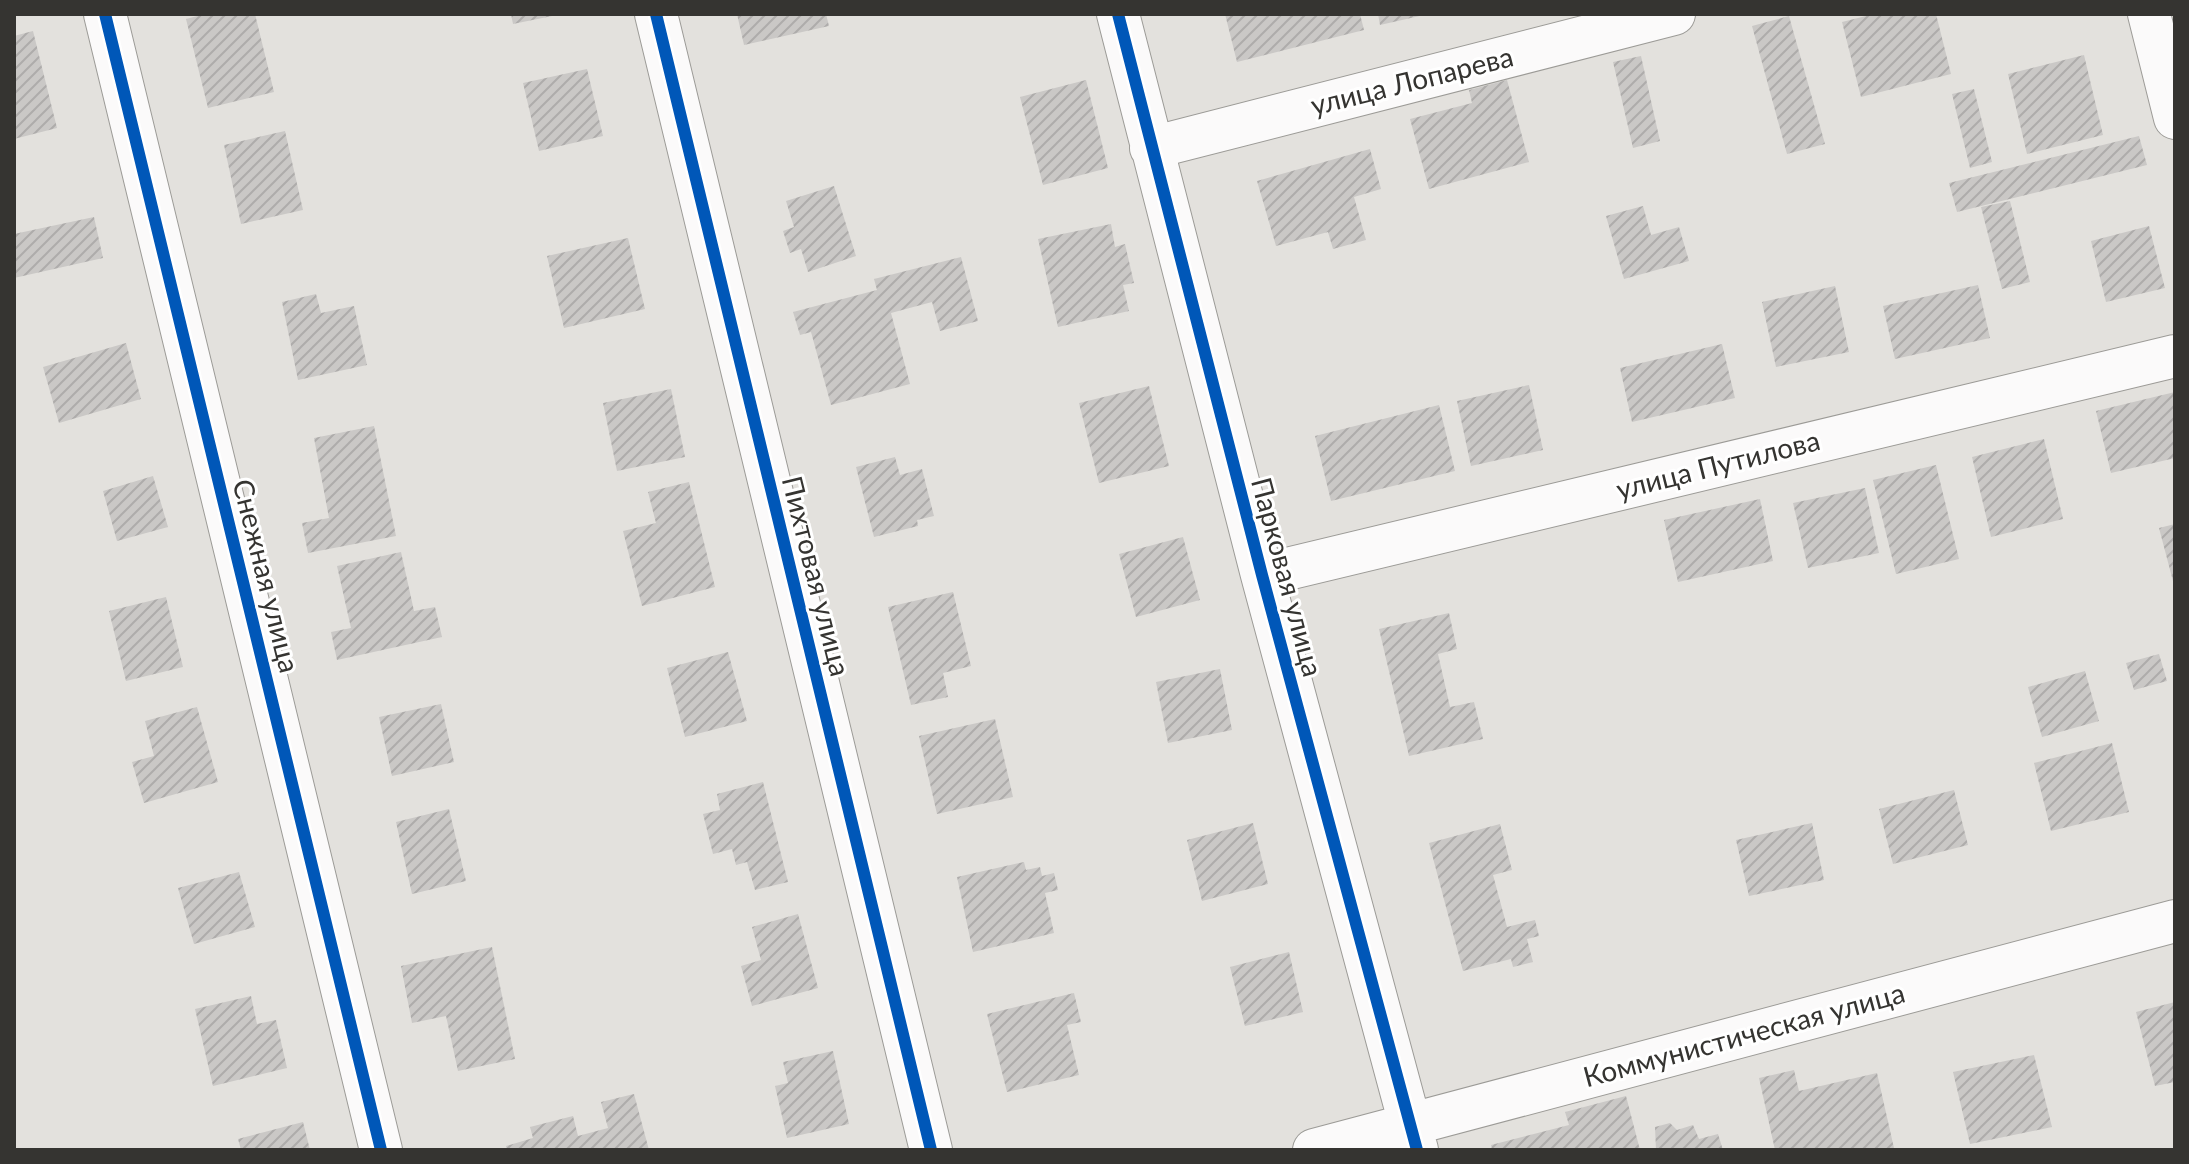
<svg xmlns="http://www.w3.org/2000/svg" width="2189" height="1164" viewBox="0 0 2189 1164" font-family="Lato,sans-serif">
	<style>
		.building { fill: url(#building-hatch) }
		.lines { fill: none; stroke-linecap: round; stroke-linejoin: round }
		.minor-casing { stroke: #9c9b97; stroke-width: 44 }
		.minor { stroke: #fbfafa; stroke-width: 42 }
		.cycleway-casing { stroke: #fff; stroke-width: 17 }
		.cycleway { stroke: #0057b8; stroke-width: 12 }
		.labels { text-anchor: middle; stroke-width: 6; stroke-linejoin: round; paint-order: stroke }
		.street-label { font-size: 28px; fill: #353431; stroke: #fff }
	</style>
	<defs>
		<pattern id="building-hatch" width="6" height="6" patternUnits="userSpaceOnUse" patternTransform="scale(2)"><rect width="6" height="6" fill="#cac8c6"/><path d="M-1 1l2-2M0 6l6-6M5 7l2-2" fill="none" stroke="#aeacab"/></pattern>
	</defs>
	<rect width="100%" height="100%" fill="#e3e1dd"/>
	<!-- building -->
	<path class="building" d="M 205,14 L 255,14 L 274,92 L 208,108 L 186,19 Z
		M 511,14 L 556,14 L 557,15 L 513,24 Z
		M 737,14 L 826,14 L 829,26 L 744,45 Z
		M 1225,14 L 1360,14 L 1364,30 L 1237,62 Z
		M 1378,14 L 1424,14 L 1424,15 L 1380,25 Z
		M 1874,14 L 1936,14 L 1951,74 L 1861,97 L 1842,22 Z
		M 1789,16 L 1825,144 L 1787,154 L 1752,26 Z
		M 33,31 L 57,128 L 14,139 L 14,36 Z
		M 2084,55 L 2103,135 L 2027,154 L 2008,74 Z
		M 1641,56 L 1660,141 L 1633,148 L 1613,62 Z
		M 587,69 L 603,136 L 539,151 L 523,83 Z
		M 1086,80 L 1108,168 L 1043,185 L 1020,97 Z
		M 1507,80 L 1529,162 L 1429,189 L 1410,119 L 1472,103 L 1469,90 Z
		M 1974,89 L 1992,162 L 1970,168 L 1952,94 Z
		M 285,131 L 303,210 L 241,224 L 224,145 Z
		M 2139,136 L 2147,165 L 1957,212 L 1949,183 Z
		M 1370,149 L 1381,189 L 1354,197 L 1366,240 L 1333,249 L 1328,232 L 1276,246 L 1257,181 Z
		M 834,186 L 856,256 L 808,272 L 801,249 L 790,253 L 783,231 L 794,227 L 786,201 Z
		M 2010,201 L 2030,282 L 2002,289 L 1981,207 Z
		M 1643,206 L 1651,235 L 1679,227 L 1689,261 L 1624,279 L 1606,216 Z
		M 94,217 L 103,258 L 14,278 L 14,234 Z
		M 1111,224 L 1115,247 L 1125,244 L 1134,283 L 1123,285 L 1129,311 L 1058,327 L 1038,239 Z
		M 2149,226 L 2165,288 L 2106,302 L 2091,241 Z
		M 628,238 L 645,309 L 564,328 L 547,256 Z
		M 961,257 L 978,321 L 940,331 L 932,302 L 891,313 L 910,384 L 831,405 L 811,332 L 800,335 L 793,312 L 877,290 L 874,279 Z
		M 1978,285 L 1990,338 L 1895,359 L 1883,306 Z
		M 1835,286 L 1849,352 L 1776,367 L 1762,302 Z
		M 316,294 L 321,313 L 354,306 L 367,365 L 298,380 L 282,302 Z
		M 126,343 L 141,399 L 59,423 L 43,367 Z
		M 1722,344 L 1735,398 L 1632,422 L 1620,368 Z
		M 1529,385 L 1543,450 L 1471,466 L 1457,401 Z
		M 1149,386 L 1169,466 L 1099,483 L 1079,403 Z
		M 671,389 L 685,457 L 617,471 L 603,403 Z
		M 2175,392 L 2175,458 L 2111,473 L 2096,411 Z
		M 1439,405 L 1455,471 L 1331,501 L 1315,436 Z
		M 374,426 L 396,536 L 308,553 L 302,523 L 329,518 L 314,438 Z
		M 2044,439 L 2063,519 L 1991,537 L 1972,457 Z
		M 895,457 L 900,475 L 922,469 L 934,516 L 917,520 L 918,526 L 874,537 L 856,467 Z
		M 1936,465 L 1959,559 L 1896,574 L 1873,480 Z
		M 153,476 L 168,527 L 117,541 L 103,491 Z
		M 689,482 L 715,587 L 642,606 L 623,531 L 656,523 L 648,492 Z
		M 1865,488 L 1879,553 L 1808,568 L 1793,503 Z
		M 1760,499 L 1773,561 L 1678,582 L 1664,520 Z
		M 2175,524 L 2175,585 L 2174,585 L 2159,528 Z
		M 1183,537 L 1200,600 L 1136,617 L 1119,554 Z
		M 401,552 L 414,611 L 435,607 L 442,637 L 337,660 L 331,632 L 351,628 L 337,566 Z
		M 953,592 L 971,666 L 943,673 L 948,697 L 911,705 L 888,607 Z
		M 166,597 L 183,667 L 126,681 L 109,611 Z
		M 1449,613 L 1457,649 L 1438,654 L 1450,707 L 1474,702 L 1483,739 L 1409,756 L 1379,629 Z
		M 728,652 L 747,721 L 685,737 L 667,668 Z
		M 2159,654 L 2167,681 L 2134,690 L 2126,663 Z
		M 1220,669 L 1232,730 L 1168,743 L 1156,682 Z
		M 2085,671 L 2099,721 L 2042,737 L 2028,687 Z
		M 441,704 L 454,762 L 392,776 L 379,717 Z
		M 197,707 L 218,782 L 144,803 L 132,762 L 154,756 L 145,721 Z
		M 995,719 L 1013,797 L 937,814 L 919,736 Z
		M 2112,743 L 2129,812 L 2051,831 L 2034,763 Z
		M 763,782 L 788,882 L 755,890 L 747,862 L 736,865 L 732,849 L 713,854 L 703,814 L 720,810 L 717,794 Z
		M 1954,790 L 1968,845 L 1893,864 L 1879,809 Z
		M 449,809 L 466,881 L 412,894 L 396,822 Z
		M 1253,823 L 1268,884 L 1202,901 L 1187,840 Z
		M 1812,823 L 1824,880 L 1749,896 L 1736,840 Z
		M 1500,824 L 1512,870 L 1493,875 L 1507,927 L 1535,920 L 1539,936 L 1527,939 L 1533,962 L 1513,967 L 1511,959 L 1463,971 L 1429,843 Z
		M 1024,862 L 1026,870 L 1040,867 L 1042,876 L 1054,873 L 1058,890 L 1045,893 L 1054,933 L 973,952 L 957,877 Z
		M 239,872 L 255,927 L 194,944 L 178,888 Z
		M 798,914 L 818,988 L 752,1006 L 741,966 L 761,960 L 752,927 Z
		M 492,947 L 515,1059 L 458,1071 L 446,1016 L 412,1023 L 401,966 Z
		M 1289,952 L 1303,1012 L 1245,1026 L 1230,967 Z
		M 1074,993 L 1081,1022 L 1067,1025 L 1079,1075 L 1007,1092 L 987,1014 Z
		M 251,996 L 257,1024 L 276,1020 L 287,1068 L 213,1086 L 195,1009 Z
		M 2175,1002 L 2175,1082 L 2155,1086 L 2136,1012 Z
		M 833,1051 L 849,1124 L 787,1138 L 775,1086 L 788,1083 L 783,1062 Z
		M 2034,1055 L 2052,1127 L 1970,1144 L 1953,1072 Z
		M 1794,1070 L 1799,1091 L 1877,1073 L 1894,1148 L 1775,1150 L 1759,1078 Z
		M 634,1094 L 649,1150 L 507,1150 L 506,1146 L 533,1138 L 530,1127 L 573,1116 L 578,1136 L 608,1128 L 601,1102 Z
		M 1626,1096 L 1640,1150 L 1492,1150 L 1491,1145 L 1569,1125 L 1565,1112 Z
		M 303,1122 L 310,1150 L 241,1150 L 238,1139 Z
		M 1670,1123 L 1677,1130 L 1693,1125 L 1699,1139 L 1718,1134 L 1723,1150 L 1656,1150 L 1655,1127 Z"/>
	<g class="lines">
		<!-- minor casing -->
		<g class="minor-casing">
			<path id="minor" d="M 105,14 L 381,1150
				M 656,14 L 931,1150
				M 1118,14 L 1262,575 L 1417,1150
				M 2149,14 L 2175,118
				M 1151,148 L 1674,14
				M 1262,575 L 2175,356
				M 1314,1150 L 2175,921"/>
		</g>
		<!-- minor -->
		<use href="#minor" class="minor"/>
		<!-- cycleway casing -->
		<g class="cycleway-casing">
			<path id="cycleway" d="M 105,14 L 381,1150
				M 656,14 L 931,1150
				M 1118,14 L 1262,575 L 1417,1150"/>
		</g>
		<!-- cycleway -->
		<use href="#cycleway" class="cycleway"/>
	</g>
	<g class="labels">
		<!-- street labels -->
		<g class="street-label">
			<text transform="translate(1412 81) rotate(-14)" y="10">улица Лопарева</text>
			<text transform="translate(1718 465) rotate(-14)" y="10">улица Путилова</text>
			<text transform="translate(266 576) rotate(76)" y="10">Снежная улица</text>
			<text transform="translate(816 576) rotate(76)" y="10">Пихтовая улица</text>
			<text transform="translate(1287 577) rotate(75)" y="10">Парковая улица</text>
			<text transform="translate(1744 1035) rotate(-15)" y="10">Коммунистическая улица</text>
		</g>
	</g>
	<!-- border -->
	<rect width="2189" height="1164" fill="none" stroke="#353431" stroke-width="32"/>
</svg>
